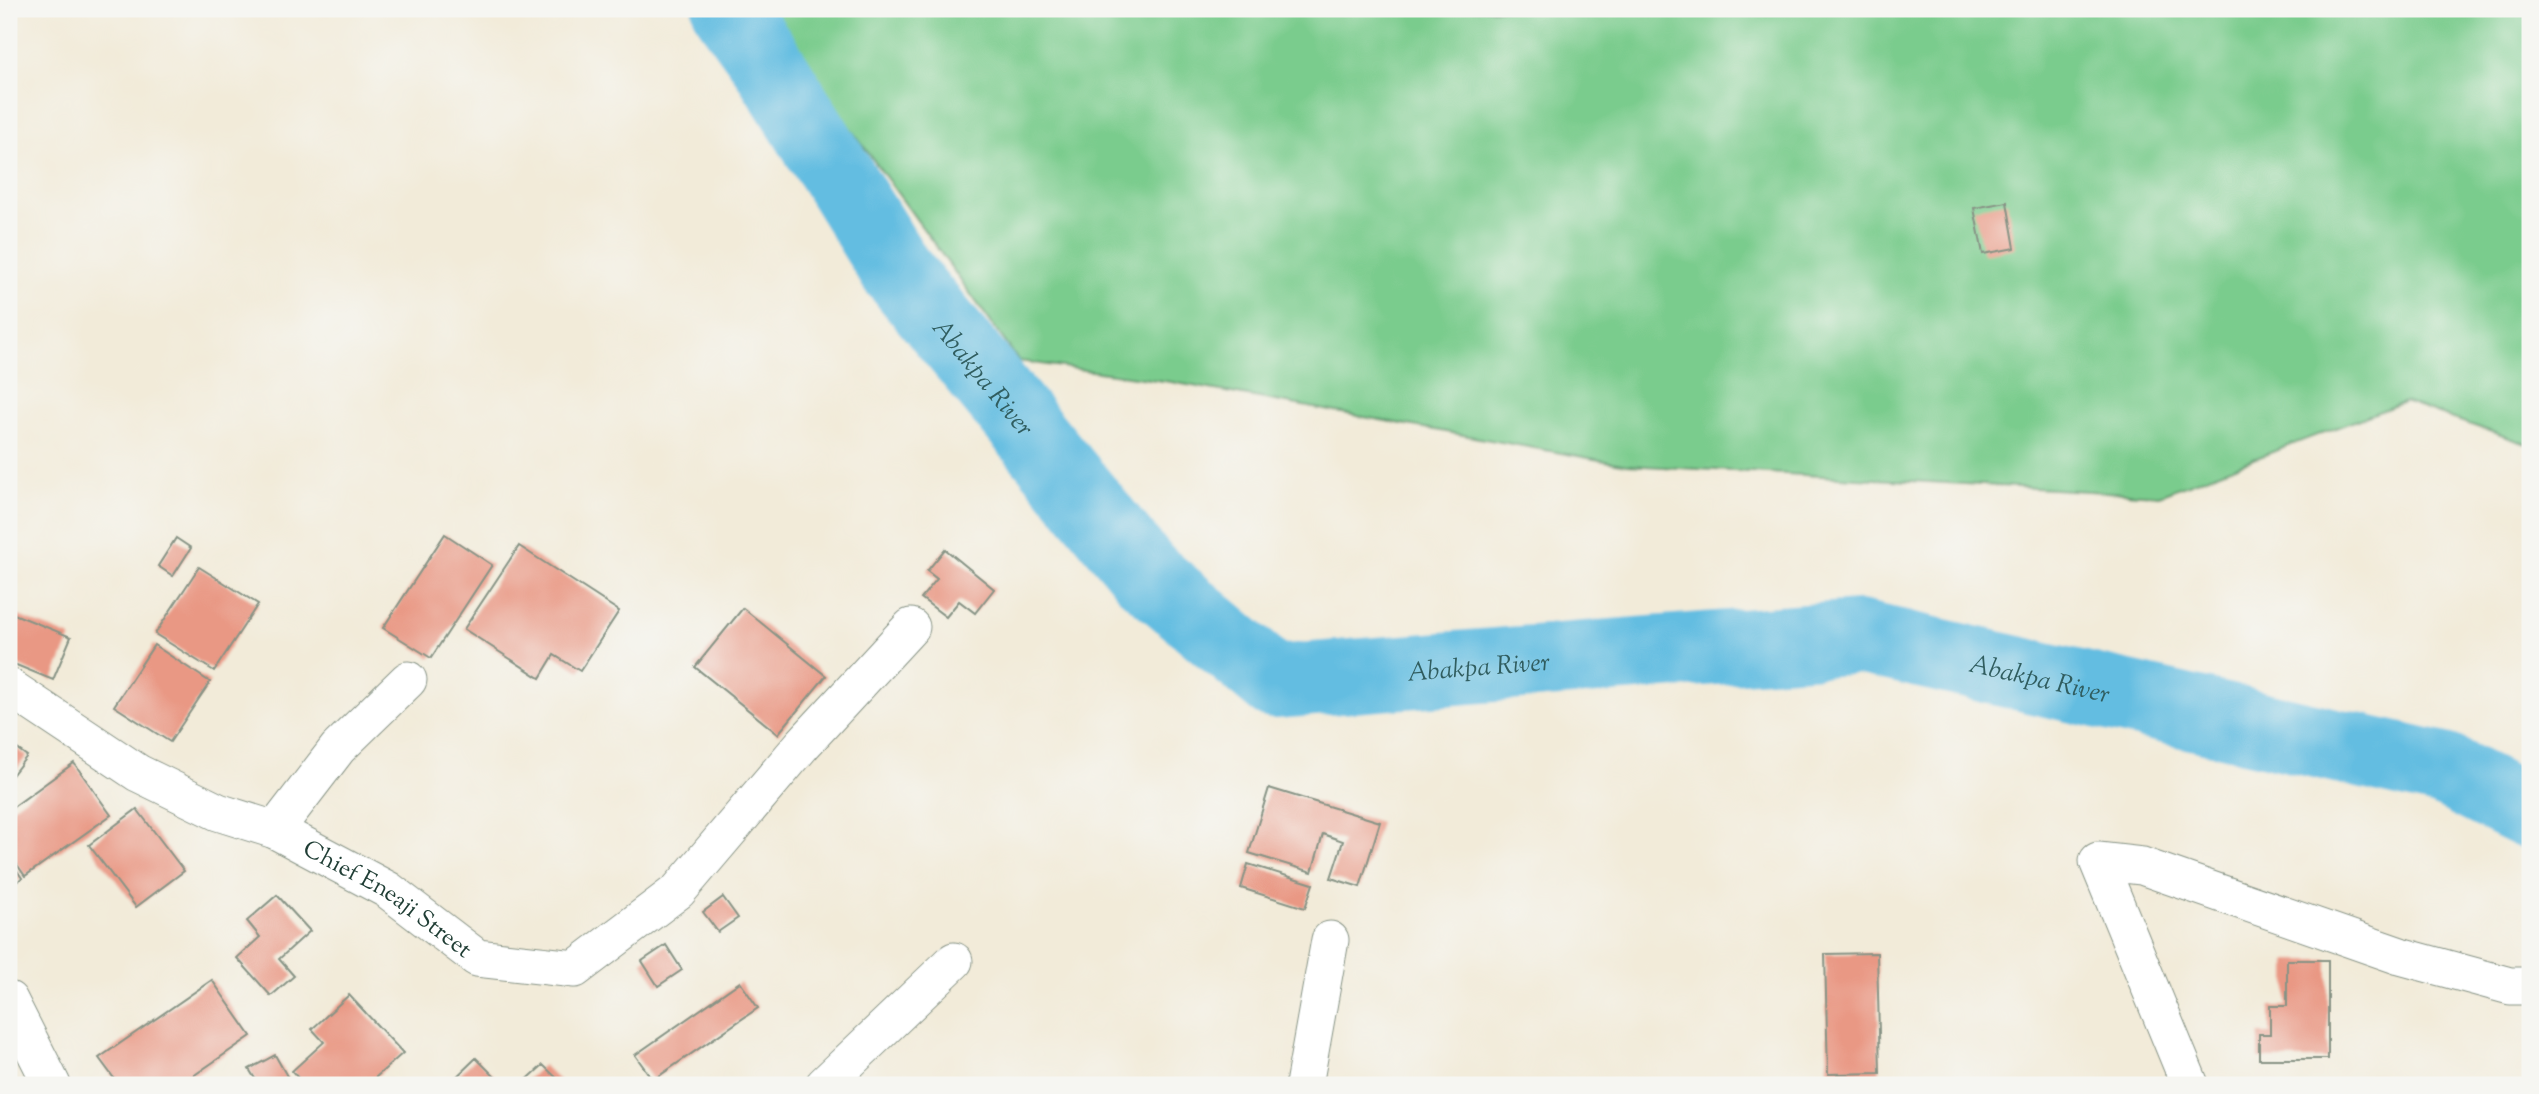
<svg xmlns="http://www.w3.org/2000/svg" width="2539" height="1094" viewBox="0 0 2539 1094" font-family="'Sorts Mill Goudy',serif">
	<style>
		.green { fill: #7acc8d; stroke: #4c8460; stroke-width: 2 }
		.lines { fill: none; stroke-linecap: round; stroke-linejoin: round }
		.river { stroke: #63bde1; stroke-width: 74 }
		.building { fill: #e99884 }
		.street-casing { stroke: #889486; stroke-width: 39 }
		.street { stroke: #fff; stroke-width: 37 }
		.labels { text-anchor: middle; stroke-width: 5; stroke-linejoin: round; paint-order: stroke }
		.street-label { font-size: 24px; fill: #1f3d34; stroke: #f6f6f2 }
		.water-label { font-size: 26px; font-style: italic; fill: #305d5f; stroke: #f6f6f2 }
	</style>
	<rect width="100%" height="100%" fill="#f6f6f2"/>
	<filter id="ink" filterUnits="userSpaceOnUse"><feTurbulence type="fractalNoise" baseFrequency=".0143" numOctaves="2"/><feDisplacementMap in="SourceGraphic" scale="14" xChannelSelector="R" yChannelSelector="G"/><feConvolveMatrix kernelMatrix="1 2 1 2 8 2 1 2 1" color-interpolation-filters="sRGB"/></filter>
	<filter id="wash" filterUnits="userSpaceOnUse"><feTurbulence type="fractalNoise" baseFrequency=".00686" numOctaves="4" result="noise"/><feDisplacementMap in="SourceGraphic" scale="28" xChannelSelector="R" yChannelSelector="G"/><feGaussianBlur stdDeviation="1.57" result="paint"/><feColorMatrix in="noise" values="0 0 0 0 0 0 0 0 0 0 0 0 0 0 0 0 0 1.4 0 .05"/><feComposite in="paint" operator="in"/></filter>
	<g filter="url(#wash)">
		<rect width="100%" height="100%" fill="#f2ebd9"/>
		<!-- green -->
		<path class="green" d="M 764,9 L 2530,9 L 2530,445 L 2404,402 L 2159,495 L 1627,465 L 1171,382 L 1019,361 Z"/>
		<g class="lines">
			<!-- river -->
			<path class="river" id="s1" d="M 729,9 L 767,62 L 895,269 L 1145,573 L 1274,682 L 1859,637 L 2444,770 L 2530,813"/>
		</g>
		<g id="blocks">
			<!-- building -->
			<path class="building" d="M 2007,202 L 2015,248 L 1983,254 L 1974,208 Z
				M 445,534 L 492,565 L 431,658 L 383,628 Z
				M 176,538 L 191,548 L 173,576 L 158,566 Z
				M 519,546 L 619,611 L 580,671 L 554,655 L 540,678 L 464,629 Z
				M 945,549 L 994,589 L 975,613 L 959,601 L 946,617 L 921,598 L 937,579 L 927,571 Z
				M 199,567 L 258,604 L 214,671 L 155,634 Z
				M 743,608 L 826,676 L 778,734 L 695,667 Z
				M 9,612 L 71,637 L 53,680 L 9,662 Z
				M 154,645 L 210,682 L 170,742 L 114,706 Z
				M 9,743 L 27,756 L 9,779 Z
				M 74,763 L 111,815 L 25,876 L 9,853 L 9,810 Z
				M 1269,788 L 1380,822 L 1360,887 L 1331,878 L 1343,841 L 1323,834 L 1312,872 L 1249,853 Z
				M 137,809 L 184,871 L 136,907 L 89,845 Z
				M 9,859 L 22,878 L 9,887 Z
				M 1248,864 L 1313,884 L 1305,908 L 1241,888 Z
				M 277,895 L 310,931 L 279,959 L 294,976 L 271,996 L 237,958 L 260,937 L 247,921 Z
				M 723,897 L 738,918 L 718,932 L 703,912 Z
				M 666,945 L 682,970 L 658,986 L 642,961 Z
				M 1877,953 L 1880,1073 L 1828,1074 L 1825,954 Z
				M 2287,960 L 2328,960 L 2328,1059 L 2259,1059 L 2259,1034 L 2270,1034 L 2270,1006 L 2287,1006 Z
				M 212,980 L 251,1036 L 180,1085 L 119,1085 L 99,1058 Z
				M 740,982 L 758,1008 L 653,1080 L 635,1055 Z
				M 349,995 L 403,1053 L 367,1085 L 304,1085 L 292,1071 L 324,1042 L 312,1029 Z
				M 275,1055 L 292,1085 L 259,1085 L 249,1069 Z
				M 476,1058 L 503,1085 L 448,1085 Z
				M 543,1065 L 564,1085 L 521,1085 Z"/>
		</g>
	</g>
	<g filter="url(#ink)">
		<use href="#blocks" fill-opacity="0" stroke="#889486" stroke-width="2"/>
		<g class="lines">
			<!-- street casing -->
			<g class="street-casing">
				<g id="street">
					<path id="s2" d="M 9,687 L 138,773 L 218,812 L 275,830 L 388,890 L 477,958 L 575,969 L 678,891 L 802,745 L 911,627"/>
					<path d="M 275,830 L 338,748 L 408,680"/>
					<path d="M 9,1000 L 52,1085"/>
					<path d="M 824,1085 L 954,961"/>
					<path d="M 1304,1085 L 1330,940"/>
					<path d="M 2190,1085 L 2098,861 L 2142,866 L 2400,956 L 2510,986 L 2530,986"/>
				</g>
			</g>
			<!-- street -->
			<use href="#street" class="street"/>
		</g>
	</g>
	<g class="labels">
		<!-- street labels -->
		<g class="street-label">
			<text dy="8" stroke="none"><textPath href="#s2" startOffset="436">Chief Eneaji Street</textPath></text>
		</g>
		<!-- water labels -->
		<g class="water-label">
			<text dy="9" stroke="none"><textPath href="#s1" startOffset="448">Abakpa River</textPath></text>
			<text dy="9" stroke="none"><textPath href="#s1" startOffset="1076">Abakpa River</textPath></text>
			<text dy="9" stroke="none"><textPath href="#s1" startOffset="1643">Abakpa River</textPath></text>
		</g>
	</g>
	<!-- margin -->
	<rect width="2539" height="1094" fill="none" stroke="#f6f6f2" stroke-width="35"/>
</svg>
